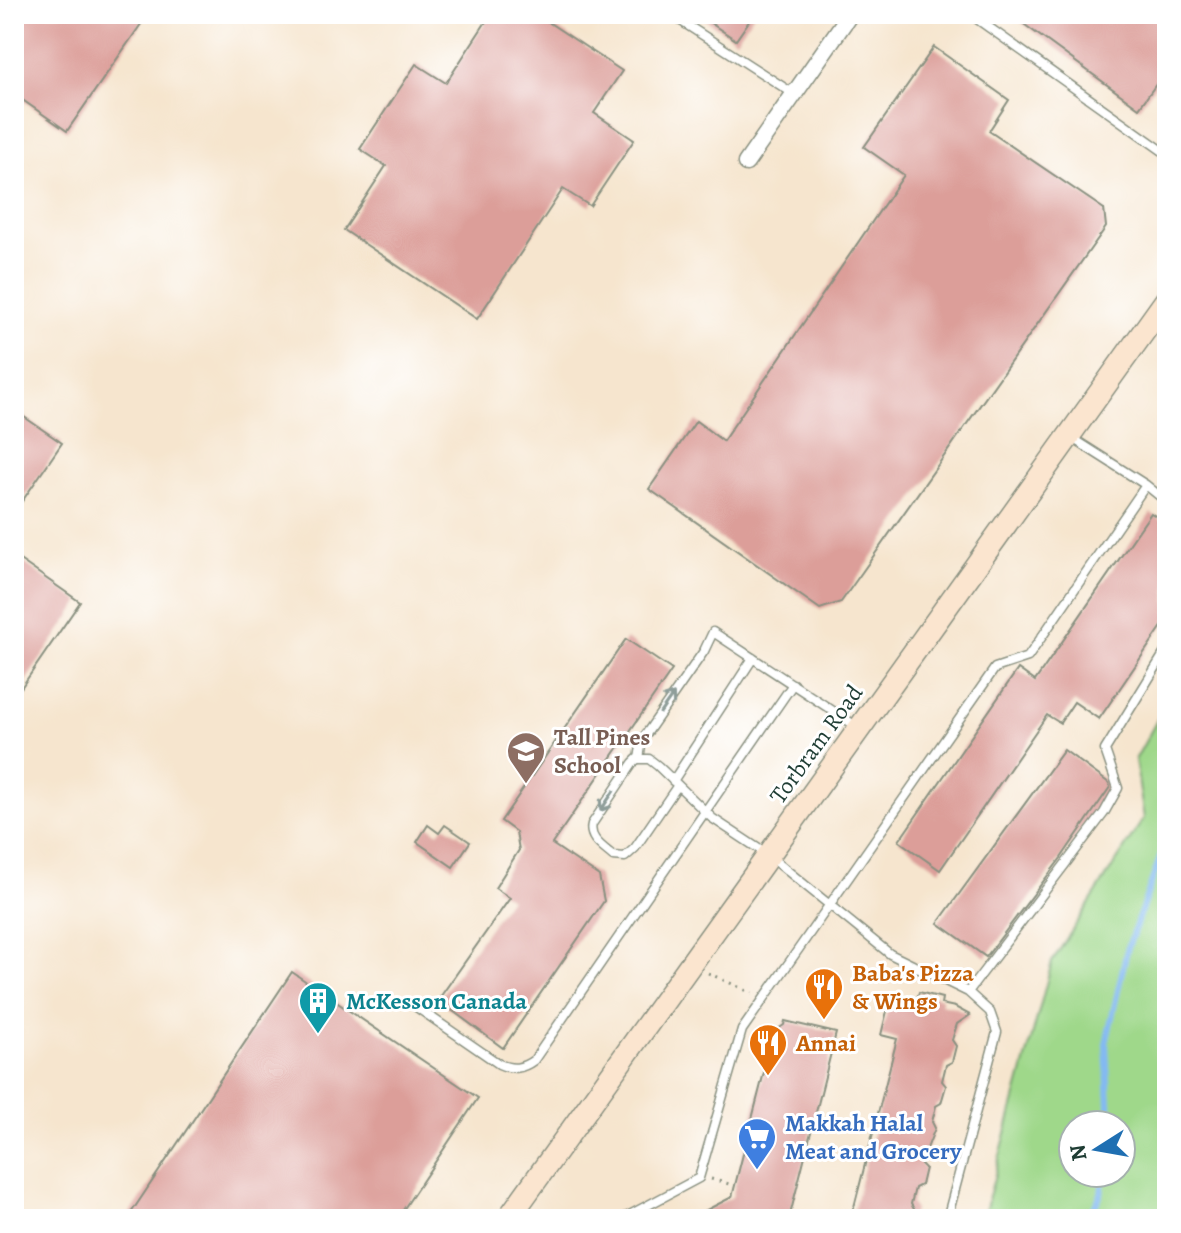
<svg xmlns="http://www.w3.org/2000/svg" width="1181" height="1233" viewBox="0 0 1181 1233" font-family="Alegreya,serif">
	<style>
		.green { fill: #9fd88a; stroke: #5f8a5f; stroke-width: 2; fill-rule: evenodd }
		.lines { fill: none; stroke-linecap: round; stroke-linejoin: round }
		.stream { stroke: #83b9f2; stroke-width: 6 }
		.building { fill: #dc9e99 }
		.service-casing { stroke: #8a9181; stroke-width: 11 }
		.minor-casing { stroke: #8a9181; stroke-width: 19 }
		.secondary-casing { stroke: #8a9181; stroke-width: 25 }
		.path { stroke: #8a9181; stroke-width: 3; stroke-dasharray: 2 6; stroke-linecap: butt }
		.service { stroke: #fff; stroke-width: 8 }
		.minor { stroke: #fff; stroke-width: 16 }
		.secondary { stroke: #fbe5cf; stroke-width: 22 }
		.oneway { stroke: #8f9e9a }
		.labels { text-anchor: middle; stroke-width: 6; stroke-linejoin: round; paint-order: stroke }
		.education-label { font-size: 24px; font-weight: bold; fill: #785e54; stroke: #fff; text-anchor: start }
		.street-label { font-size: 24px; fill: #1f3d34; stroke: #fff }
		.food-label { font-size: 24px; font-weight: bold; fill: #c56008; stroke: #fff; text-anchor: start }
		.culture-label { font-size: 24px; font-weight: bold; fill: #0d838f; stroke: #fff; text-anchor: start }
		.shop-label { font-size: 24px; font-weight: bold; fill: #366cbe; stroke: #fff; text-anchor: start }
	</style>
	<rect width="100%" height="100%" fill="#fff"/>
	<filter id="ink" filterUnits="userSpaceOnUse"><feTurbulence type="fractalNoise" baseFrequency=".0125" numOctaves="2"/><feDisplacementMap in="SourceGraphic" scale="16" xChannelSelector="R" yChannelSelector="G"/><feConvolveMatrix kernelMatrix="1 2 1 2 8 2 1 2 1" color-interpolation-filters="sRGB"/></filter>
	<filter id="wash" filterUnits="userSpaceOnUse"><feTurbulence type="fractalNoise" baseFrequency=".006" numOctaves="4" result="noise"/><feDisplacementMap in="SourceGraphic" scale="32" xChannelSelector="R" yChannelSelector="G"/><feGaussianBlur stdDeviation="1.8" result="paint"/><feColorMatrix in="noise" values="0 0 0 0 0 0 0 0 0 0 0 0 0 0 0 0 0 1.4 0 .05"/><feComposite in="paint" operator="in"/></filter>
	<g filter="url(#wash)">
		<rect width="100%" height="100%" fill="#f6e5ce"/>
		<!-- green -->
		<path class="green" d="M 1167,702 L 1167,1219 L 983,1219 L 1052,962 L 1144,818 L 1135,760 ZM 1073,1125 L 1121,1125 L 1121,1173 L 1073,1173 Z"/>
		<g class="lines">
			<!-- stream -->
			<path class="stream" d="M 1110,1125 L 1106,1044 L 1127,950 L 1167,839
				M 1088,1219 L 1101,1194 L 1104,1173"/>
		</g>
		<g id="blocks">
			<!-- building -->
			<path class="building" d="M 14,14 L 148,14 L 67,131 L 14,94 Z
				M 491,14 L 536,14 L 622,71 L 594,113 L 634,140 L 590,206 L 563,189 L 477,319 L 344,230 L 386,166 L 360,149 L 416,64 L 446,83 Z
				M 697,14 L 754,14 L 736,40 Z
				M 1010,14 L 1167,14 L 1167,69 L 1139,108 Z
				M 934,47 L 1009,100 L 989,131 L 1104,209 L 1106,227 L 841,602 L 820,609 L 649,489 L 696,421 L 723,441 L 904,175 L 864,147 Z
				M 14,410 L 62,443 L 14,513 Z
				M 1151,513 L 1167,524 L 1167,619 L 1099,719 L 1074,702 L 1060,723 L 1047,715 L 940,870 L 899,841 L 1018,669 L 1035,681 Z
				M 14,556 L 80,602 L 14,698 Z
				M 626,639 L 672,670 L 552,844 L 599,876 L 604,901 L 503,1048 L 438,1000 L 510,898 L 495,888 L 519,850 L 516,832 L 501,821 Z
				M 1064,750 L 1109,783 L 1110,787 L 1061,858 L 986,957 L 938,923 Z
				M 428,825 L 439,833 L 445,825 L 470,842 L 453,867 L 417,842 Z
				M 292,972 L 478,1098 L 397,1219 L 127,1219 Z
				M 919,992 L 942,998 L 941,1004 L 955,1007 L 970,1015 L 957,1024 L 952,1040 L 956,1046 L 952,1062 L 946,1065 L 942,1081 L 946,1086 L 941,1103 L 936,1106 L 932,1122 L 935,1128 L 921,1164 L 925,1168 L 921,1185 L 915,1188 L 911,1204 L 914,1209 L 912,1219 L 851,1219 L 897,1039 L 881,1035 L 891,995 L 916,1001 Z
				M 785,1021 L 836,1033 L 789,1219 L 689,1219 L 732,1197 L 770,1049 L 775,1046 L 778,1029 L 784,1025 Z"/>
		</g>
	</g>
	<g filter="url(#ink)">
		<use href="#blocks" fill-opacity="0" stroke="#8a9181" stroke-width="2"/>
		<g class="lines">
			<!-- service casing -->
			<g class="service-casing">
				<path id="service" d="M 670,14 L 794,94
					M 970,14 L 1167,154
					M 1069,436 L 1146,485
					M 639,759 L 642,740 L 704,651 L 713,632 L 859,728
					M 673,781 L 753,658
					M 678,785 L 635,848 L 625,857 L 613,856 C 603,847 588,839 592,824 L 633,763 L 637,759 L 649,759 L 658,766 L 712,818 L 768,855 L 890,954 L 968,992 L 990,1012 L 997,1032 L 947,1219
					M 968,992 L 1104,813 L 1118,788 L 1105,750 L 1167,649
					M 412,1004 L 499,1064 C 512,1070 522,1069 534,1060 L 793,684
					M 622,1219 L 699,1178 L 742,1030 L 995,668 L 1028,657 L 1146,485 L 1167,502"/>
			</g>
			<!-- minor casing -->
			<g class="minor-casing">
				<path id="minor" d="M 746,163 L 850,14"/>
			</g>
			<!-- secondary casing -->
			<g class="secondary-casing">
				<path id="secondary" d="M 508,1219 L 1167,299"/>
			</g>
			<!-- path -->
			<path class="path" d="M 708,973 L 752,993
				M 711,1179 L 733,1185"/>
			<!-- service -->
			<use href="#service" class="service"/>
			<!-- minor -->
			<use href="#minor" class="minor"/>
			<!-- secondary -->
			<use href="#secondary" class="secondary"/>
		</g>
		<!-- one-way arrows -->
		<defs><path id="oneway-shaft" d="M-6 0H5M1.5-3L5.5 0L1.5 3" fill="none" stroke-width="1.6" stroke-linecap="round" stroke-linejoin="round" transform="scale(2)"/></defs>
		<g class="oneway">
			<use href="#oneway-shaft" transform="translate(667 703) rotate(-55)"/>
			<use href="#oneway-shaft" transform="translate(607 801) rotate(124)"/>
		</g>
	</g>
	<!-- icons -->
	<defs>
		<g id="school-pin" transform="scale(2)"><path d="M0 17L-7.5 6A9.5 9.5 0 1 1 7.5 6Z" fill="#8d6e63" stroke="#fff"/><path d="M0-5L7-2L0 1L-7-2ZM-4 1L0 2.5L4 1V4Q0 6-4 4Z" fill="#fff"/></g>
		<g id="restaurant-pin" transform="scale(2)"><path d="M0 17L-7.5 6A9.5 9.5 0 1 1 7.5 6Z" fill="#e8710a" stroke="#fff"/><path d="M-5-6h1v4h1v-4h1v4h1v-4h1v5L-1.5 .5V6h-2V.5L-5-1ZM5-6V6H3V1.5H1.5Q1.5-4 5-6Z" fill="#fff"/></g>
		<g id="building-pin" transform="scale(2)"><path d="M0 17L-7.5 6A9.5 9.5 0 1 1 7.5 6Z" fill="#0f9aa8" stroke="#fff"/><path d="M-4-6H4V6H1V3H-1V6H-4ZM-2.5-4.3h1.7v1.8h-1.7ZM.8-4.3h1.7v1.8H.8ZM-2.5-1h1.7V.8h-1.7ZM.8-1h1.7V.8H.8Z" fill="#fff"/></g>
		<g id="supermarket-pin" transform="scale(2)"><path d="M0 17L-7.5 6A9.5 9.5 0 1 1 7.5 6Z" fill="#3f7fe0" stroke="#fff"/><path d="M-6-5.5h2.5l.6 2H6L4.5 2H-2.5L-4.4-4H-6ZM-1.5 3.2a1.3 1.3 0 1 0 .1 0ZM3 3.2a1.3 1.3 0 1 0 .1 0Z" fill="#fff"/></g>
	</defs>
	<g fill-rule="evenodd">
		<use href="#school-pin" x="526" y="751"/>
		<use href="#restaurant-pin" x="824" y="987"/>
		<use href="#building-pin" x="318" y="1001"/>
		<use href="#restaurant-pin" x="768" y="1043"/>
		<use href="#supermarket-pin" x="757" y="1137"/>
	</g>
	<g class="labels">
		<!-- education labels -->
		<g class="education-label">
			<text x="554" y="745">Tall Pines<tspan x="554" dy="28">School</tspan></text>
		</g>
		<!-- street labels -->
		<g class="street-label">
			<text transform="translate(816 744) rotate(-54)" y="8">Torbram Road</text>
		</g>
		<!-- food labels -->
		<g class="food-label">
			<text x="852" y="981">Baba's Pizza<tspan x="852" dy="28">&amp; Wings</tspan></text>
			<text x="796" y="1051">Annai</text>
		</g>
		<!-- culture labels -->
		<g class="culture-label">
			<text x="346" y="1009">McKesson Canada</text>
		</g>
		<!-- shop labels -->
		<g class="shop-label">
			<text x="785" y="1131">Makkah Halal<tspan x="785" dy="28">Meat and Grocery</tspan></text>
		</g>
	</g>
	<!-- margin -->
	<rect width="1181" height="1233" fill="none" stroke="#fff" stroke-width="48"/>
	<!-- north arrow -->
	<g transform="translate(1097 1149) rotate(259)"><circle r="38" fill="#ffffff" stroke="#a5b1ae" stroke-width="2"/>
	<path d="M0-6L14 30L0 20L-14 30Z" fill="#1f6fb2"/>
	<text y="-12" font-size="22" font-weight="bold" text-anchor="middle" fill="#1f3d34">N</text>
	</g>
</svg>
